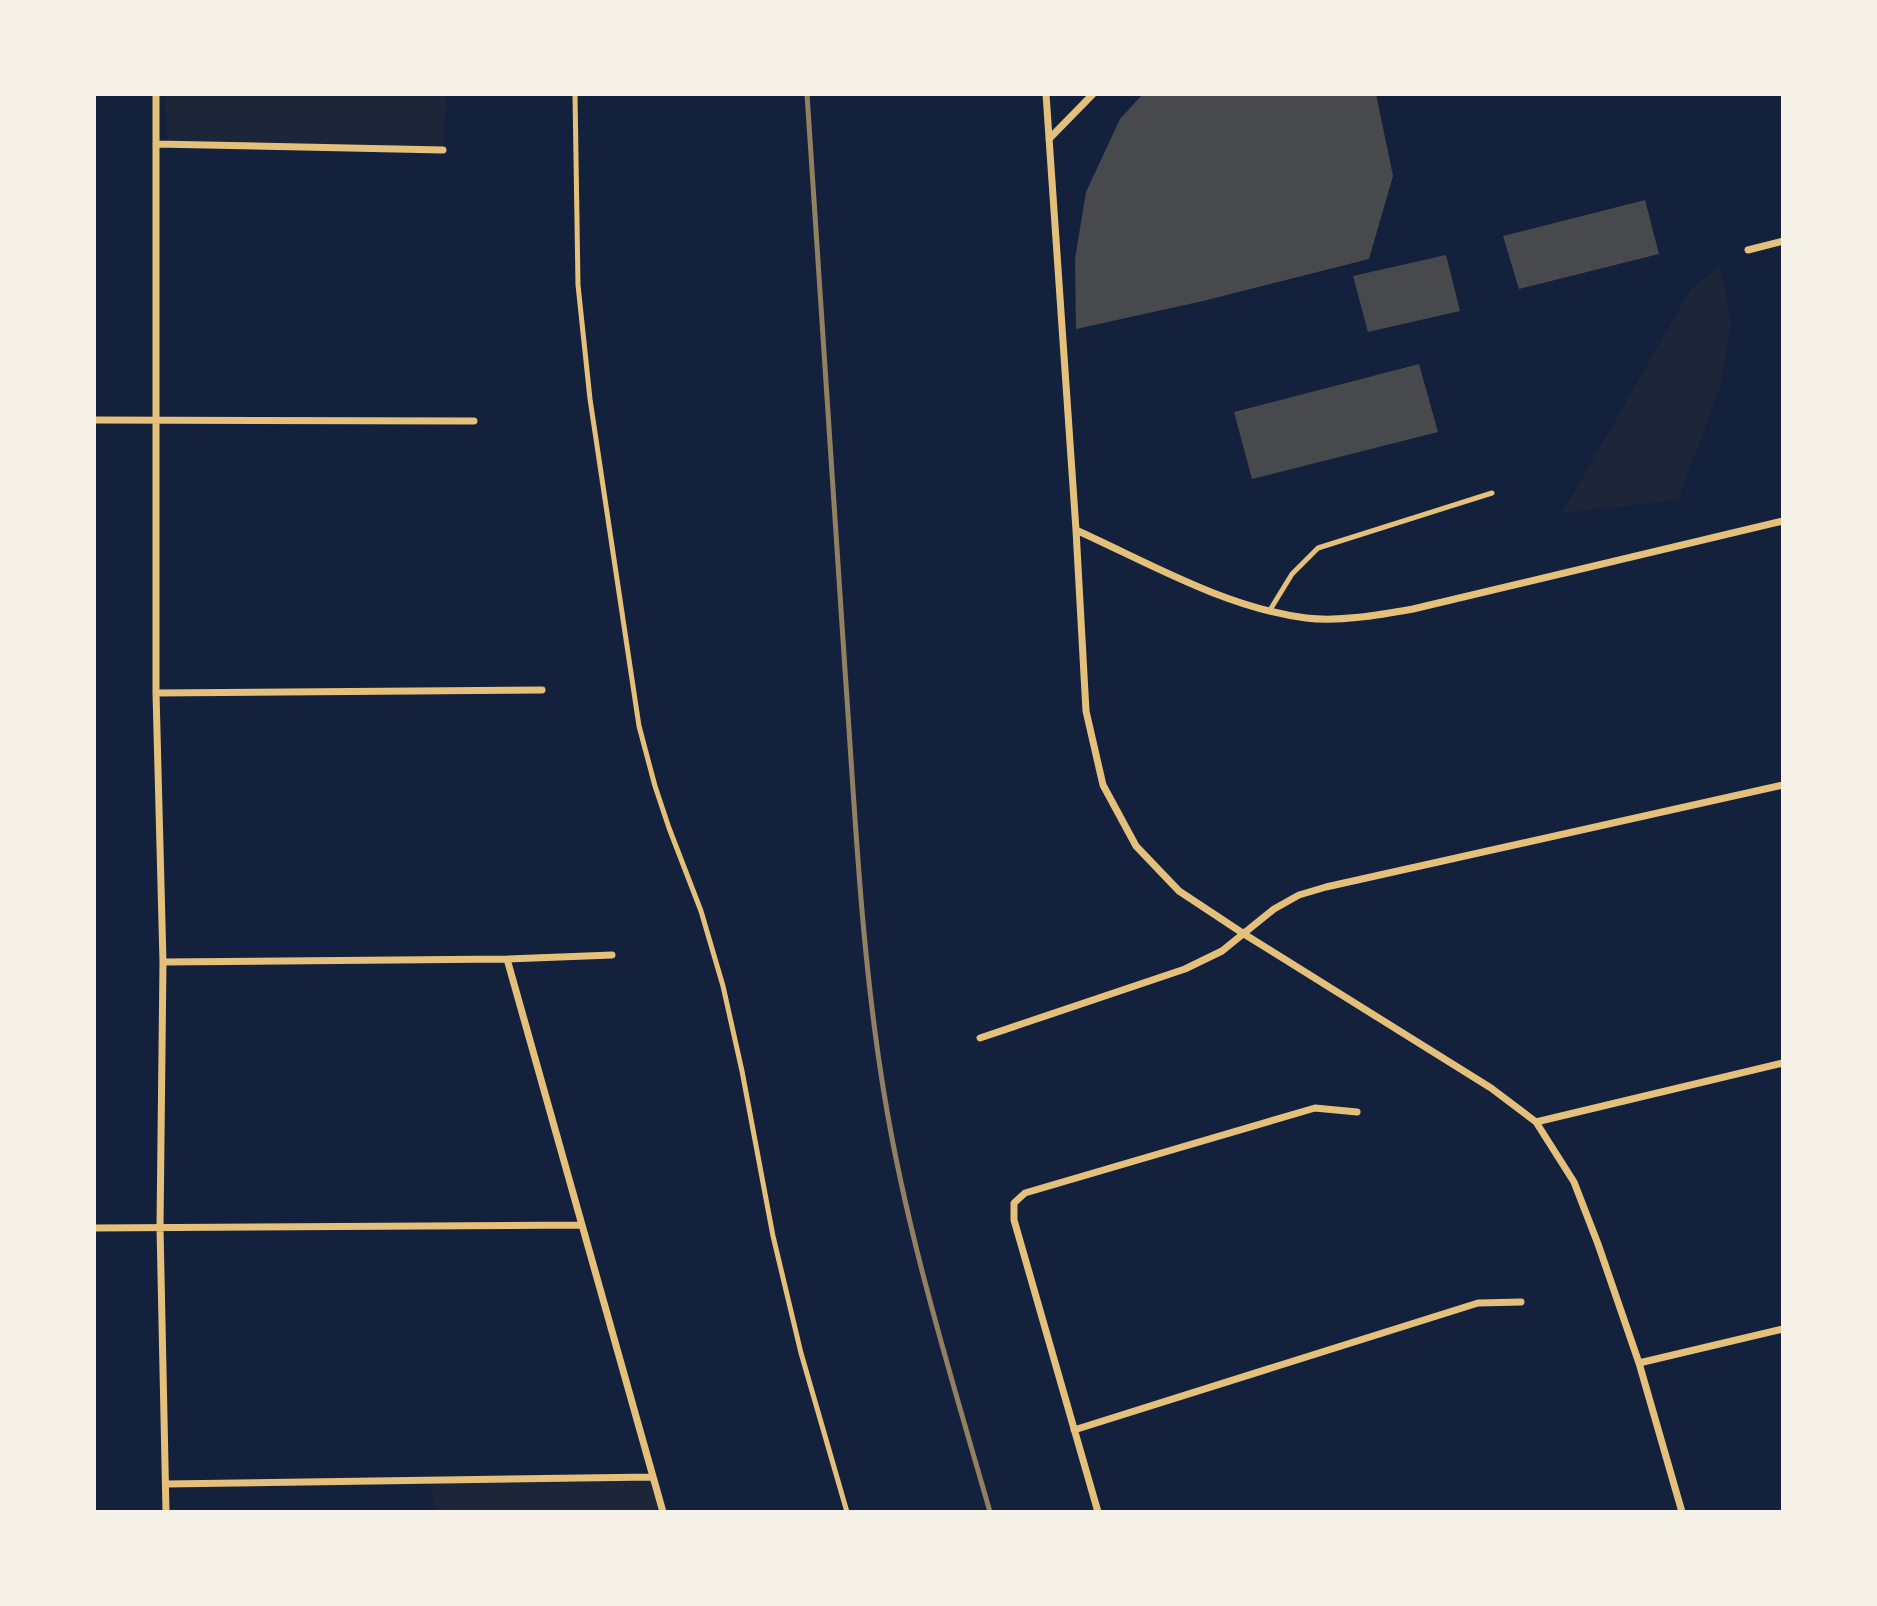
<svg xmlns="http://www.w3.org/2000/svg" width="1877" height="1606" viewBox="0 0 1877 1606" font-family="Montserrat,sans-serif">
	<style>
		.green { fill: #1d2539 }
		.building { fill: #48494c }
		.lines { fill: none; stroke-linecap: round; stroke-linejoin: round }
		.service { stroke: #e5c07b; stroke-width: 5 }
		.minor { stroke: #e5c07b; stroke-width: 7 }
		.rail { stroke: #918062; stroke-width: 5 }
	</style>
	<rect width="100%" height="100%" fill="#14213d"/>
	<!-- green -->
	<path class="green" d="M 165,95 L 446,95 L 443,150 L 167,145 Z
		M 1720,266 L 1731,321 L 1721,385 L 1678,500 L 1562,513 L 1691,289 Z
		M 653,1477 L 663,1511 L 437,1511 L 429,1481 Z"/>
	<!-- building -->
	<path class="building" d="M 1143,94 L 1376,94 L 1393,176 L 1369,259 L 1203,301 L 1076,329 L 1075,259 L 1086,192 L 1120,119 Z
		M 1645,200 L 1659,254 L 1519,289 L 1503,236 Z
		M 1446,255 L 1460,311 L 1368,332 L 1353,276 Z
		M 1419,364 L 1438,432 L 1252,479 L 1234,412 Z"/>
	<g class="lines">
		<!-- service -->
		<path class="service" d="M 575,94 L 578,285 L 590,399 L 639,726 L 655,786 L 669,828 L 701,911 L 723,986 L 742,1071 L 773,1236 L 801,1353 L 847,1512
			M 1270,610 L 1292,574 L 1318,548 L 1492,493"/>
		<!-- minor -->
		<path class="minor" d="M 156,94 L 156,693 L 163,962 L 160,1227 L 166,1512
			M 1046,94 L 1076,530 L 1086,711 L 1103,785 L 1136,846 L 1179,891 L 1244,934 L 1491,1088 L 1536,1122 L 1574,1182 L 1598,1244 L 1639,1363 L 1682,1512
			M 1049,139 L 1093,94
			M 156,144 L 443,150
			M 1748,250 L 1783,241
			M 94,420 L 474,421
			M 1076,530 C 1149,563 1226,608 1306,618 C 1340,622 1379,615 1413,609 L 1783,521
			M 156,693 L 542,690
			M 507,959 L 663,1512
			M 163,962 L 507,959 L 612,955
			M 980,1038 L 1185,969 L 1222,951 L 1274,909 L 1299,895 L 1326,887 L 1783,785
			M 1536,1122 L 1783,1063
			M 94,1228 L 581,1225
			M 1639,1363 L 1783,1329
			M 1074,1430 L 1478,1303 L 1521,1302
			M 166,1484 L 653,1477
			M 1098,1512 L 1014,1220 L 1014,1203 L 1025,1193 L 1315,1108 L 1357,1112"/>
		<!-- rail -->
		<path class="rail" d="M 807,94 C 820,286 832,478 845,670 C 855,811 861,953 884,1093 C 907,1235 950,1373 990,1512"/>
	</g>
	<!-- border -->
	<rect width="1877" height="1606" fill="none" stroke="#f6f1e7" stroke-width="192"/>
</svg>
